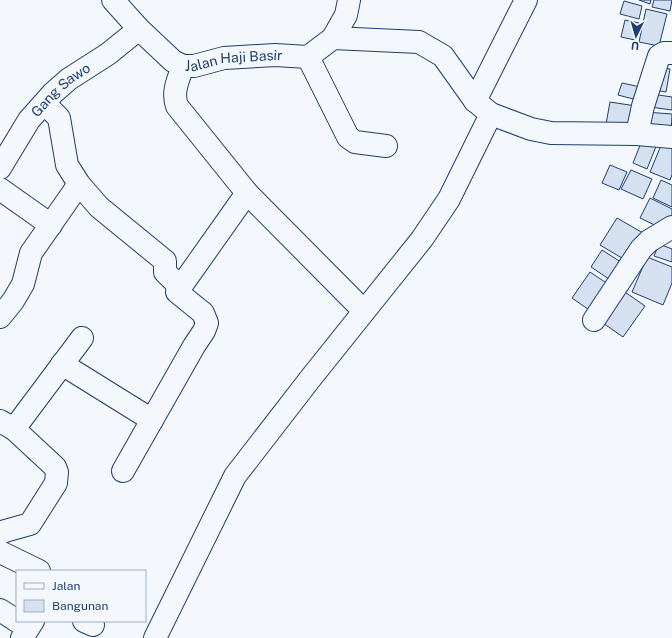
<svg xmlns="http://www.w3.org/2000/svg" width="672" height="638" viewBox="0 0 672 638" font-family="'Public Sans',sans-serif">
	<style>
		.building { fill: #d5e0f0; stroke: #1d3f73 }
		.lines { fill: none; stroke-linecap: round; stroke-linejoin: round }
		.minor-casing { stroke: #1d3f73; stroke-width: 24 }
		.minor { stroke: #f4f7fb; stroke-width: 22 }
		.labels { text-anchor: middle; stroke-width: 3; stroke-linejoin: round; paint-order: stroke }
		.street-label { font-size: 14px; fill: #1d3f73; stroke: #f4f7fb }
	</style>
	<rect width="100%" height="100%" fill="#f4f7fb"/>
	<!-- building -->
	<path class="building" d="M 639,0 L 651,0 L 650,4 Z
		M 654,0 L 672,0 L 670,11 L 652,7 Z
		M 624,1 L 642,6 L 639,19 L 620,14 Z
		M 646,9 L 667,14 L 659,46 L 639,42 Z
		M 625,20 L 639,23 L 635,40 L 621,37 Z
		M 658,67 L 670,69 L 666,92 L 654,90 Z
		M 622,83 L 645,88 L 641,101 L 618,95 Z
		M 652,94 L 672,97 L 672,110 L 650,107 Z
		M 610,102 L 636,106 L 633,128 L 606,124 Z
		M 645,112 L 672,114 L 671,134 L 643,131 Z
		M 643,138 L 657,144 L 647,169 L 633,163 Z
		M 662,143 L 672,147 L 672,175 L 670,180 L 650,172 Z
		M 610,165 L 627,172 L 619,190 L 602,183 Z
		M 631,170 L 652,179 L 643,199 L 621,189 Z
		M 661,180 L 672,185 L 672,207 L 653,198 Z
		M 650,198 L 672,209 L 672,216 L 665,230 L 640,218 Z
		M 617,218 L 643,233 L 627,261 L 600,245 Z
		M 659,244 L 672,249 L 672,262 L 654,256 Z
		M 602,250 L 624,264 L 612,281 L 591,267 Z
		M 647,257 L 672,267 L 672,283 L 663,305 L 632,292 Z
		M 590,272 L 611,286 L 592,312 L 572,298 Z
		M 622,290 L 645,306 L 623,337 L 600,321 Z"/>
	<g class="lines">
		<!-- minor casing -->
		<g class="minor-casing">
			<g id="minor">
				<path id="s1" d="M 113,0 L 139,29 L 173,61 L 183,66 L 194,66 L 224,58 L 275,55 L 308,57 L 333,38 L 346,15 L 349,0"/>
				<path d="M 333,38 L 419,42 L 443,56 L 475,101 L 491,114 L 531,129 L 551,133 L 637,134 L 672,137"/>
				<path d="M 308,57 L 348,137 L 355,142 L 386,146"/>
				<path d="M 183,66 C 178,80 172,92 177,106 L 247,193 L 364,311"/>
				<path d="M 475,101 L 526,0"/>
				<path d="M 45,104 L 59,118 L 67,165 L 79,184 L 99,207 L 165,261 L 165,272 L 180,287"/>
				<path d="M 637,134 L 643,106 L 659,56 L 664,53 L 672,53"/>
				<path id="s2" d="M 0,168 L 29,120 L 53,93 L 69,79 L 108,54 L 139,29"/>
				<path d="M 0,189 L 51,225"/>
				<path d="M 0,317 L 13,301 L 23,284 L 31,253 L 79,184"/>
				<path d="M 594,320 L 641,249 L 649,241 L 672,227"/>
				<path d="M 62,364 L 152,420 L 194,346 L 204,331 L 207,323 L 203,313 L 177,292 L 247,193"/>
				<path d="M 0,421 L 14,429 L 82,338"/>
				<path d="M 123,471 L 152,420"/>
				<path d="M 0,533 L 5,531 L 30,524 L 56,483 L 57,472 L 55,467 L 14,429"/>
				<path d="M 0,552 L 39,571"/>
				<path d="M 0,610 L 17,621"/>
				<path d="M 84,621 L 93,625"/>
				<path d="M 22,638 L 33,621"/>
				<path d="M 155,638 L 235,476 L 310,379 L 422,239 L 449,199 L 491,114"/>
			</g>
		</g>
		<!-- minor -->
		<use href="#minor" class="minor"/>
	</g>
	<g class="labels">
		<!-- street labels -->
		<g class="street-label">
			<text dy="5" stroke="none"><textPath href="#s1" startOffset="148">Jalan Haji Basir</textPath></text>
			<text dy="5" stroke="none"><textPath href="#s2" startOffset="100">Gang Sawo</textPath></text>
		</g>
	</g>
	<!-- legend -->
	<rect x="16" y="570" width="130" height="52" fill="#f4f7fb" stroke="#9eadc5"/>
	<rect x="24" y="583" width="20" height="6" fill="#f4f7fb" stroke="#9eadc5"/>
	<text x="52" y="590" font-size="12" fill="#1d3f73">Jalan</text>
	<rect x="24" y="600" width="20" height="12" fill="#d5e0f0" stroke="#9eadc5"/>
	<text x="52" y="610" font-size="12" fill="#1d3f73">Bangunan</text>
	<!-- north arrow -->
	<g transform="translate(636 36) rotate(185)" stroke="#f4f7fb" stroke-width="3" paint-order="stroke">
	<path d="M0-3L7 15L0 10L-7 15Z" fill="#1d3f73"/>
	<text y="-6" font-size="11" font-weight="bold" text-anchor="middle" fill="#1d3f73">U</text>
	</g>
</svg>
